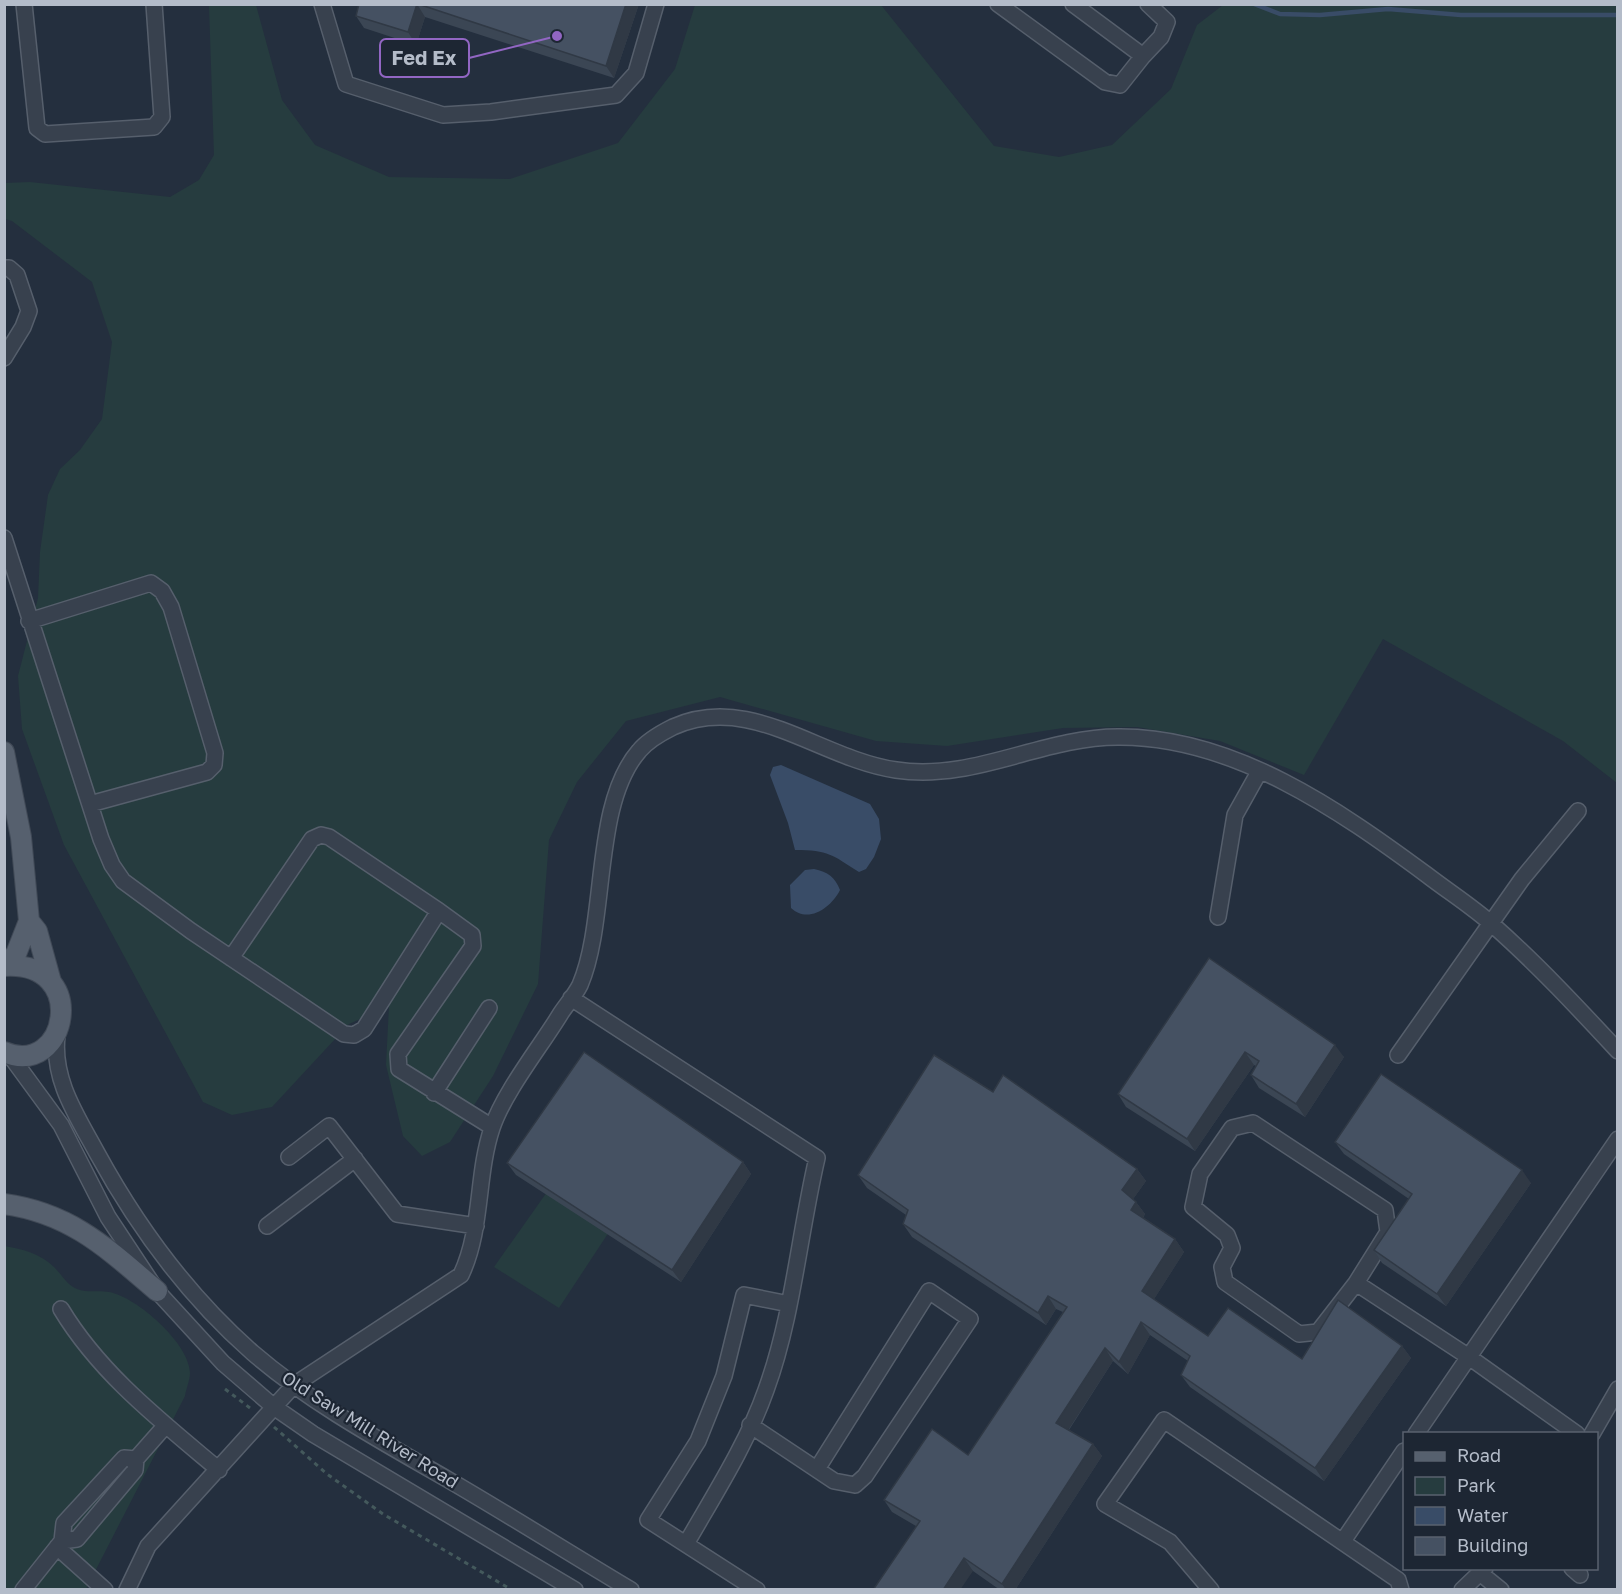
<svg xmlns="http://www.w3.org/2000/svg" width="1622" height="1594" viewBox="0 0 1622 1594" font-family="'Golos Text',sans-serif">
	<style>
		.green { fill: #263c3f }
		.water { fill: #394c67 }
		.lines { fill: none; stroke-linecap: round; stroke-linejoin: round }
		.stream { stroke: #394c67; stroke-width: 4.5 }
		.minor-casing { stroke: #565f6c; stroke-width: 18 }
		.major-casing { stroke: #414a57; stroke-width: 22 }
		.path { stroke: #44595c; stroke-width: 3; stroke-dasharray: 4.5 4.5; stroke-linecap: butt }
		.minor { stroke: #38414e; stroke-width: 15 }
		.major { stroke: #56606e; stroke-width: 20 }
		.wall { fill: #3b4654 }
		.shaded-wall { fill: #303945 }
		.building { fill: #455162; stroke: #303945; stroke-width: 1.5 }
		.labels { text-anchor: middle; stroke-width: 4.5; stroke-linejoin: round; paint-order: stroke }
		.street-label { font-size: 18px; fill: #b4bcc9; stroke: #1d2633 }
		.leader { fill: none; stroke: #9266c3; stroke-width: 2 }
		.callout-dot { fill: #9266c3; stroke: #1d2633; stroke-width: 2 }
		.callout { fill: #1d2633; stroke: #9266c3; stroke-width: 2 }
		.callout-label { font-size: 20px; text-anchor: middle; font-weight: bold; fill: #b4bcc9 }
	</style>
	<rect width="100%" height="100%" fill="#242f3e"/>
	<!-- green -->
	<path class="green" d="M 209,5 L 256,5 L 282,100 L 315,145 L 389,177 L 510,179 L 618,143 L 675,69 L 695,5 L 881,5 L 994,146 L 1059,157 L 1112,145 L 1171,89 L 1197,25 L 1223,5 L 1617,5 L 1617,783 L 1563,741 L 1383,639 L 1304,775 L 1220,741 L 1137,727 L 1063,728 L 947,746 L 876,741 L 720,697 L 626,721 L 577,782 L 549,840 L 538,984 L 493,1076 L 450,1142 L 422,1156 L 403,1136 L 386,1065 L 389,1006 L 349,1024 L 272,1107 L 232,1115 L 203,1102 L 64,845 L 22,729 L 18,676 L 38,598 L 40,552 L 48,495 L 60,469 L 80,450 L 102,419 L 112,342 L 92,282 L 12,221 L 5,219 L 5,183 L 30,182 L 170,197 L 199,180 L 214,155 Z
		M 547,1192 L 609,1232 L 559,1308 L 494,1267 Z
		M 4,1246 C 23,1249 41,1254 54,1267 C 62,1275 67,1285 77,1289 C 87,1293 99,1290 109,1292 C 137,1297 190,1344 190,1373 C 190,1380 186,1389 185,1396 L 86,1589 L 5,1589 Z"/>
	<!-- water -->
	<path class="water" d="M 781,765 L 870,804 L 879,819 L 881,839 L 874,857 L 866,869 L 859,872 C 832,855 829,850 795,850 L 788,823 L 770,775 L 773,767 Z
		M 814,869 C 828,872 835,877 840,890 C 831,908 808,924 791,908 L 790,885 L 805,870 Z"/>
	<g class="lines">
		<!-- stream -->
		<path class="stream" d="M 1254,4 L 1280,14 L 1320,15 L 1388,9 L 1461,15 L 1618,15"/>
		<!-- minor casing -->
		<g class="minor-casing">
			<path id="minor" d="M 24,4 L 37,128 L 45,134 L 154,127 L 162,117 L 154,4
				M 322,4 L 346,84 L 443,115 L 491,112 L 616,95 L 636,73 L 656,4
				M 998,4 L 1105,82 L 1120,85 L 1143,56 L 1073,4
				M 1143,56 L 1161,37 L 1167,22 L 1148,4
				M 4,268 L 9,268 L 17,275 L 29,311 L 23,327 L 4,358
				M 4,538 L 101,839 L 112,865 L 123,881 L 191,931 L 344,1034 L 354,1035 L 364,1029 L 439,911 L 329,837 L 321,835 L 312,839 L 231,958
				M 29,621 L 151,583 L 162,591 L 171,607 L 215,753 L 214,765 L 207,772 L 90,804
				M 439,911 L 472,935 L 473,946 L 398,1054 L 399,1069 L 492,1127
				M 1218,917 L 1235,815 L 1259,772
				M 571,998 L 817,1158 C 799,1235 793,1316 766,1390 C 747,1444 714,1495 686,1544
				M 57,1036 C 52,1080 77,1116 97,1153 C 138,1228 189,1297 253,1353 C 311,1403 381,1441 447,1479 C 509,1515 569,1553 631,1590
				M 9,1054 L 61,1125 L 108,1217 L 157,1291 L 223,1363 L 274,1407 L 313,1434 L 575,1590
				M 1398,1055 L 1522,879 L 1578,811
				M 434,1093 L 489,1008
				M 1253,1123 L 1385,1210 L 1388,1232 L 1356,1283 L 1318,1332 L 1299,1334 L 1225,1282 L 1222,1267 L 1232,1248 L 1227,1235 L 1193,1207 L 1200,1174 L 1232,1128 Z
				M 289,1157 L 329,1126 L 397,1214 L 476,1226
				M 267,1226 L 355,1159
				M 1356,1283 L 1469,1357 L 1577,1434
				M 61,1309 C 100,1374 162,1422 219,1470
				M 750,1425 L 834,1481 L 855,1485 L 865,1476 L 970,1319 L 929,1291 L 817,1469
				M 1416,1434 L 1618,1139
				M 1592,1434 L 1618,1389
				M 62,1541 L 77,1539 L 135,1470 L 136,1459
				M 1343,1541 L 1404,1451
				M 57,1547 L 105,1590
				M 1572,1568 L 1580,1575
				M 1480,1573 L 1501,1590
				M 23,1590 L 62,1541 L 64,1523 L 124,1458 L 136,1459 L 166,1425
				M 127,1590 L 148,1546 L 294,1385 L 461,1275 C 483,1228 476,1176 492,1128 C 504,1092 541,1046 561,1013 C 567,1004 575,995 580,985 C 608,920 592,805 639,751 C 647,741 661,733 673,727 C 751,692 820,759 896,770 C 973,782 1042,737 1118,737 C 1233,736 1339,810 1427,875 C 1449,892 1473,907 1494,926 C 1538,965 1578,1008 1618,1051
				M 757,1590 L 648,1520 L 698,1441 L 724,1376 L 744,1295 L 789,1304
				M 1211,1590 L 1170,1542 L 1105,1504 L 1164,1420 L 1398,1580 L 1401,1590
				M 1462,1590 L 1485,1568"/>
		</g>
		<!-- major casing -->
		<g class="major-casing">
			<path id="major" d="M 4,752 L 21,837 L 29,921 L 37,931 L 51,982
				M 4,966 C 91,960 68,1079 4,1052
				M 4,966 L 16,954 L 29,921
				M 4,1204 C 71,1213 108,1249 157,1291"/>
		</g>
		<!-- path -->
		<path class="path" d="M 225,1389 L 250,1408
			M 274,1427 L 327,1474 L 383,1514 L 512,1590"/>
		<!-- minor -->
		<use href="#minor" class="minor"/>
		<!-- major -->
		<use href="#major" class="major"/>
	</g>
	<!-- wall -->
	<path class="wall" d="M 359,4 L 639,4 L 614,78 L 425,17 L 416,45 L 364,28 L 356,16 Z
		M 1209,958 L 1344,1057 L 1305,1117 L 1259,1088 L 1251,1075 L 1256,1066 L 1254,1065 L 1195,1151 L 1126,1107 L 1118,1094 Z
		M 993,1092 L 1137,1169 L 1146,1181 L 1133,1199 L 1136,1202 L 1145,1214 L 1143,1218 L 1175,1239 L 1184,1252 L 1154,1299 L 1208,1336 L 1302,1359 L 1402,1346 L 1411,1358 L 1324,1481 L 1190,1387 L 1181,1375 L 1188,1361 L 1150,1335 L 1128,1374 L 1113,1361 L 1069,1430 L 1093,1444 L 1102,1456 L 1015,1590 L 1000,1590 L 973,1571 L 916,1526 L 892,1512 L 884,1500 L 968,1455 L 1063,1312 L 1056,1309 L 1046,1325 L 912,1237 L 903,1224 L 906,1215 L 867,1188 L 858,1175 Z
		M 1335,1142 L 1531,1183 L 1446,1306 L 1382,1263 L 1374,1250 L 1409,1199 L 1344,1154 Z
		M 743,1162 L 751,1174 L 681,1282 L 516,1175 L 507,1163 Z"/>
	<!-- shaded-wall -->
	<path class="shaded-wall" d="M 417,4 L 425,17 L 416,45 L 408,32 Z
		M 626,4 L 639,4 L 614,78 L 606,66 Z
		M 1335,1045 L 1344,1057 L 1305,1117 L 1296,1104 Z
		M 1245,1052 L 1254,1065 L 1195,1151 L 1187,1139 Z
		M 743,1162 L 751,1174 L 681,1282 L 672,1270 Z
		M 1137,1169 L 1146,1181 L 1131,1202 L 1122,1190 Z
		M 1522,1170 L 1531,1183 L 1446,1306 L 1437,1294 Z
		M 1136,1202 L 1145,1214 L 1140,1222 L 1131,1210 Z
		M 1175,1239 L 1184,1252 L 1151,1304 L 1142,1291 Z
		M 1048,1296 L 1056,1309 L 1046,1325 L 1038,1313 Z
		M 1141,1322 L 1150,1335 L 1128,1374 L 1119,1362 Z
		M 1402,1346 L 1411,1358 L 1324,1481 L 1315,1468 Z
		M 1105,1348 L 1113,1361 L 1065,1435 L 1056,1423 Z
		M 1093,1444 L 1102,1456 L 1015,1590 L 1006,1590 L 1002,1584 Z
		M 964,1558 L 973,1571 L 960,1590 L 943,1590 Z"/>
	<!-- building -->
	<path class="building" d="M 359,4 L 417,4 L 408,32 L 356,16 Z
		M 418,4 L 626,4 L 606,66 Z
		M 1209,958 L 1335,1045 L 1296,1104 L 1251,1075 L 1259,1061 L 1245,1052 L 1187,1139 L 1118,1094 Z
		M 584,1052 L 743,1162 L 672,1270 L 507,1163 Z
		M 934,1055 L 993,1092 L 1003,1075 L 1137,1169 L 1122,1190 L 1136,1202 L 1131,1210 L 1175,1239 L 1142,1291 L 1208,1336 L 1228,1308 L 1302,1359 L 1338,1300 L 1402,1346 L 1315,1468 L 1181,1375 L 1190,1356 L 1141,1322 L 1119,1362 L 1105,1348 L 1056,1423 L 1093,1444 L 1002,1584 L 964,1558 L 943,1590 L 873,1590 L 920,1521 L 884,1500 L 932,1429 L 968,1455 L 1067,1307 L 1048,1296 L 1038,1313 L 903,1224 L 908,1210 L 858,1175 Z
		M 1381,1074 L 1522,1170 L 1437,1294 L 1374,1250 L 1412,1194 L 1335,1142 Z"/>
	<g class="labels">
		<!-- street labels -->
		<g class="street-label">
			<text transform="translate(370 1430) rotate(32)" y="6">Old Saw Mill River Road</text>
		</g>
	</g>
	<!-- callouts -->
	<path class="leader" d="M557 36L469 58"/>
	<circle class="callout-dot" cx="557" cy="36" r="6"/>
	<rect class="callout" x="380" y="39" width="89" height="38" rx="6"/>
	<g class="callout-label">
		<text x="424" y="65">Fed Ex</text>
	</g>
	<!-- border -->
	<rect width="1622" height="1594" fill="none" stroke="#b4bcc9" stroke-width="12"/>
	<!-- legend -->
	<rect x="1403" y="1432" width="195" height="138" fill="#1d2633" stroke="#59626f" stroke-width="1.5"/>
	<rect x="1415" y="1452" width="30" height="9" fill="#56606e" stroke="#59626f" stroke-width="1.5"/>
	<text x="1457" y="1462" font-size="18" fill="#b4bcc9">Road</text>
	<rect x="1415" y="1477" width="30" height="18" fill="#263c3f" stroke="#59626f" stroke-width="1.5"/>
	<text x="1457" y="1492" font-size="18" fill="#b4bcc9">Park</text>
	<rect x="1415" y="1507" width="30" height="18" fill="#394c67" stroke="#59626f" stroke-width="1.5"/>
	<text x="1457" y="1522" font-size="18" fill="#b4bcc9">Water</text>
	<rect x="1415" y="1537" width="30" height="18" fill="#455162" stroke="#59626f" stroke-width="1.5"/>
	<text x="1457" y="1552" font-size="18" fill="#b4bcc9">Building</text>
</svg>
